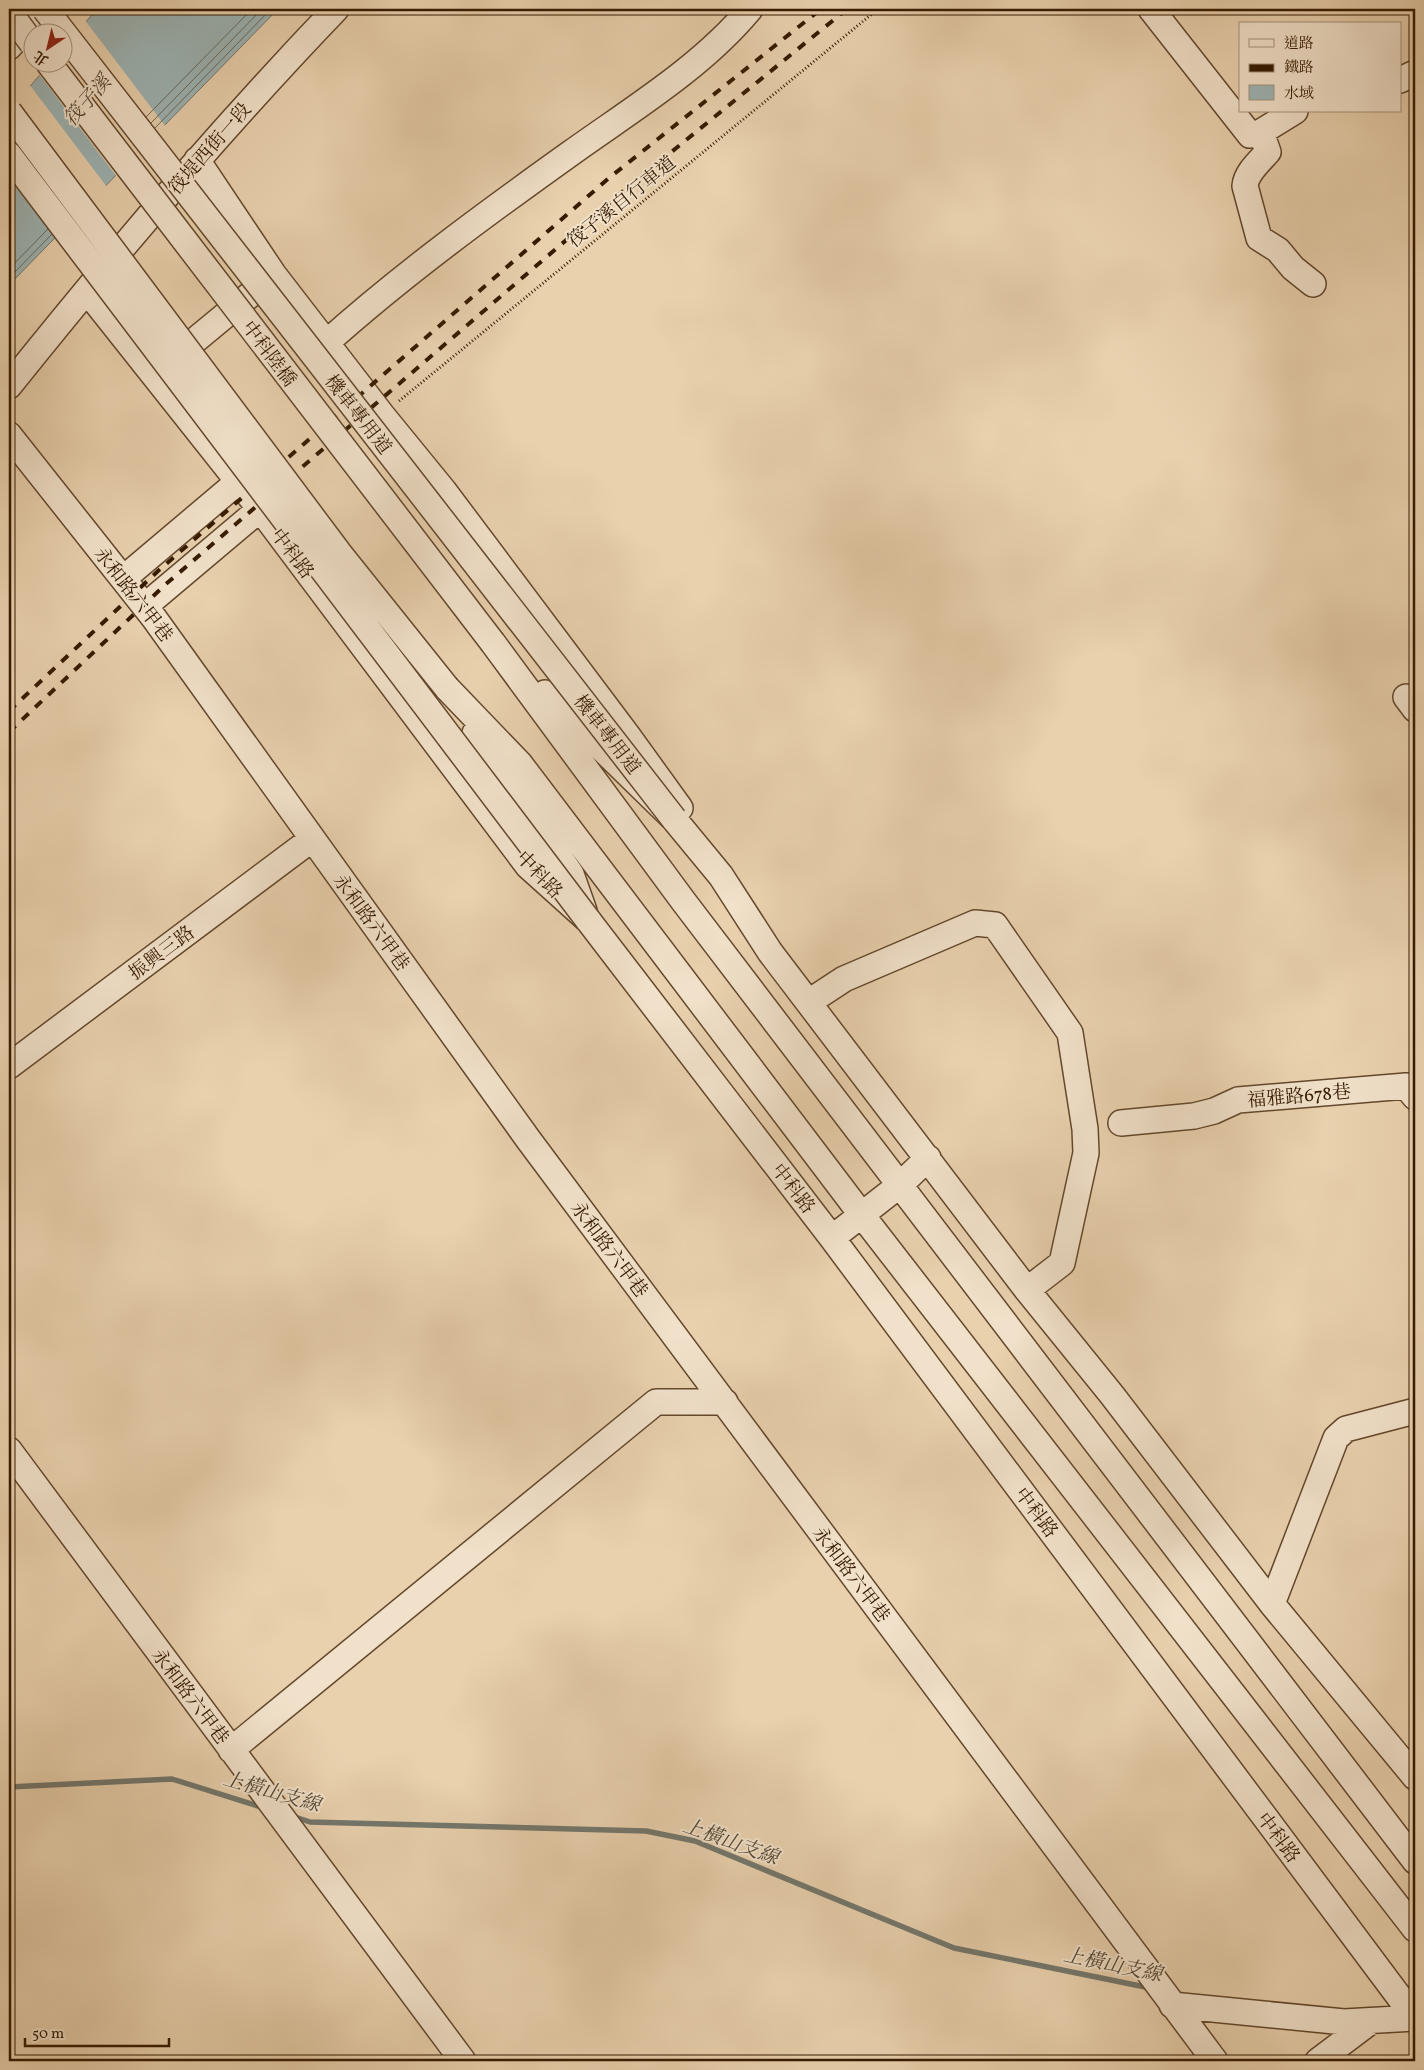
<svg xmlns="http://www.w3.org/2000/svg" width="1424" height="2070" viewBox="0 0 1424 2070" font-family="Vollkorn,'Noto Serif TC',serif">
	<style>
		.water { fill: #9cb4b5; stroke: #73776d }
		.pier { fill: #e9d1ae }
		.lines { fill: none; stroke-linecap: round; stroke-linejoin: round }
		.shore { stroke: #69685b; stroke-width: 1 }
		.stream { stroke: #73776d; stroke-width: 5.5 }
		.minor-casing { stroke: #63482c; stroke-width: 28 }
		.path { stroke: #361b01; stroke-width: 3; stroke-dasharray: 1 2.5; stroke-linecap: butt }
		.minor { stroke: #f1e1ca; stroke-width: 25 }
		.rail { stroke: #361b01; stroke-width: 4; stroke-dasharray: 9 9; stroke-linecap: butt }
		.minor-bridge-casing { stroke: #63482c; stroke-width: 28; stroke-linecap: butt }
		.minor-bridge { stroke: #f1e1ca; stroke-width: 25 }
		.labels { text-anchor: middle; stroke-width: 4; stroke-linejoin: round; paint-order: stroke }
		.street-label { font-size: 19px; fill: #361b01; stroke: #f1e1ca }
		.water-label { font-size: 20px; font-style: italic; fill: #554937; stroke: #f1e1ca }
	</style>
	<rect width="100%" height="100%" fill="#e9d1ae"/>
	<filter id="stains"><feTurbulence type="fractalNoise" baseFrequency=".004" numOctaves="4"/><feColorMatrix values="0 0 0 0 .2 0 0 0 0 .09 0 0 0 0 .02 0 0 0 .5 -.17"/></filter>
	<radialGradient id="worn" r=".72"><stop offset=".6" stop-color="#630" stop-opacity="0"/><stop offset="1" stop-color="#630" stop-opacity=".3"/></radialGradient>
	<!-- water -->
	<path class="water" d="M 97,9 L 278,9 L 9,285 L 9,111 L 50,63 L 62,62 L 63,48 Z"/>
	<!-- pier -->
	<path class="pier" d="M 84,19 L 166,127 L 117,177 L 38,73 L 47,62 L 62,62 L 62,45 Z
		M 29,84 L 107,187 L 59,237 L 9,172 L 9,107 Z"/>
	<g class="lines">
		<!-- shore -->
		<path class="shore" d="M 146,117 L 252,9
			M 151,123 L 262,9
			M 155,128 L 271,9
			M 9,269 L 48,229
			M 9,278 L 52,234"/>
		<!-- stream -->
		<path class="stream" d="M 9,1787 L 172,1779 L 264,1808
			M 292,1816 L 310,1822 L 646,1831 L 695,1841 L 954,1948 L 1150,1988"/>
		<!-- minor casing -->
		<g class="minor-casing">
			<path id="minor" d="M 1151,9 L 1250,135 L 1261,132 L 1295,111
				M 9,47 L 43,9
				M 1400,80 L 1415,73
				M 1261,132 L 1268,152 C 1259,162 1246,173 1245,186 L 1259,238 L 1278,250 L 1293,268 L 1313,284
				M 197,160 L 274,275 L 382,415 L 444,491 L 628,736 L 680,808
				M 87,291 L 260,509 L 528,866 L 588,920 L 832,1238 L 1415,2018
				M 325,344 C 402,275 487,213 571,153 C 631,110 702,67 750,9
				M 170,361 L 274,275
				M 9,386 C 113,256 221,129 336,9
				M 9,435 L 154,618 L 528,1139 L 1215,2061
				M 123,579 L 239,481
				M 145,606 L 260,509
				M 493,643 L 684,902 L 1415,1861
				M 447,688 L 520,764 L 861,1214 L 1415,1929
				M 545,693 L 674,819 L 721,876 L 770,952 L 1027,1290 L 1112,1395 L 1272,1604 L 1415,1777
				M 1406,697 L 1415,709
				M 475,733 L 571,874 L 584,911
				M 809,1002 L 844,979 L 975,923 L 995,925 L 1070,1033 L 1085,1129 L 1086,1153 L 1062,1263 L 1027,1290
				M 9,1066 L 312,839
				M 1121,1123 L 1194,1116 L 1214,1111 L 1238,1100 L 1406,1086 L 1415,1097
				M 832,1238 L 901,1184 L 928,1158
				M 9,1450 L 463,2061
				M 1272,1604 L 1336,1438 L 1346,1429 L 1415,1411
				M 231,1750 L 656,1402 L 725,1402
				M 1172,2005 L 1344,2022 L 1415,2018
				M 1318,2061 L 1371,2021"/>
		</g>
		<!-- path -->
		<path class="path" d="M 399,401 L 878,9"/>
		<!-- minor -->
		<use href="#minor" class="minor"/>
		<!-- rail -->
		<path class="rail" d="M 9,711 L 158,571 L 609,178 L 821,9
			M 9,732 L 166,584 L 621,193 L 847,9"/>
		<!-- minor-bridge casing -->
		<g class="minor-bridge-casing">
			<path id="minor-bridge" d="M 45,9 L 674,819
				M 9,12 L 32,43
				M 48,62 L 493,643
				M 9,112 L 339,553 L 447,688
				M 9,155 L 588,920"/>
		</g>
		<!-- minor-bridge -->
		<use href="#minor-bridge" class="minor-bridge"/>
	</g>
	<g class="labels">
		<!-- street labels -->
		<g class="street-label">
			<text transform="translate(209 148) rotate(-49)" y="7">筏堤西街一段</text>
			<text transform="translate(621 201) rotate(-39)" y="7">筏子溪自行車道</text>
			<text transform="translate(270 353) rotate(53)" y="7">中科陸橋</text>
			<text transform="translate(359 414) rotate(52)" y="7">機車專用道</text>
			<text transform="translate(293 553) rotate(53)" y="7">中科路</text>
			<text transform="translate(134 594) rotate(52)" y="7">永和路六甲巷</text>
			<text transform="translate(608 734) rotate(52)" y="7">機車專用道</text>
			<text transform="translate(540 874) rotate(46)" y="7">中科路</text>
			<text transform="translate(372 922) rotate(54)" y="7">永和路六甲巷</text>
			<text transform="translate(161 952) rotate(-37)" y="7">振興三路</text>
			<text transform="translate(1299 1095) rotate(-5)" y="7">福雅路678巷</text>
			<text transform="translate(794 1188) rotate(52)" y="7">中科路</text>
			<text transform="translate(610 1249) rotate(53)" y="7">永和路六甲巷</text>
			<text transform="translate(1037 1512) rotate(53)" y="7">中科路</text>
			<text transform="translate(852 1574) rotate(53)" y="7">永和路六甲巷</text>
			<text transform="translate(191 1696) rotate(53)" y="7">永和路六甲巷</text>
			<text transform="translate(1279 1837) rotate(53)" y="7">中科路</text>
		</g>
		<!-- water labels -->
		<g class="water-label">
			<text transform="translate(87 100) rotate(-49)" y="7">筏子溪</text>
			<text transform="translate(272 1791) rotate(16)" y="7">上橫山支線</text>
			<text transform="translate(731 1841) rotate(20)" y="7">上橫山支線</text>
			<text transform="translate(1113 1964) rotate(12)" y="7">上橫山支線</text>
		</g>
	</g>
	<!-- margin -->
	<rect width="1424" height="2070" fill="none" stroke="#e9d1ae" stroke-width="30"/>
	<rect x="10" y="10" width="1404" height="2050" fill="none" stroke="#361b01" stroke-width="2.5"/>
	<rect x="15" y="15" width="1394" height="2040" fill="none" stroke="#361b01"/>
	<!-- legend -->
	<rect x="1239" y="22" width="162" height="90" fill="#f1e1ca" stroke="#a6927a"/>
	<rect x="1249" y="39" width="25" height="8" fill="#f1e1ca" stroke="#a6927a"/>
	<text x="1284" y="48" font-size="15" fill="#361b01">道路</text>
	<rect x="1249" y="64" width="25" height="8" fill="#361b01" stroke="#a6927a"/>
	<text x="1284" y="72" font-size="15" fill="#361b01">鐵路</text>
	<rect x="1249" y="85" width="25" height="15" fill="#9cb4b5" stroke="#a6927a"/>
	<text x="1284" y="98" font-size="15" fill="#361b01">水域</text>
	<!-- north arrow -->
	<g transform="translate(48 48) rotate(215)"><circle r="24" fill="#f1e1ca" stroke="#a6927a"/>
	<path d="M0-4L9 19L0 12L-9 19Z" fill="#8f2418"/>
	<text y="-8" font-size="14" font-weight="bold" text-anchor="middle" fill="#361b01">北</text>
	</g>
	<!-- scale -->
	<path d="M25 2038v8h144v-8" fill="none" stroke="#361b01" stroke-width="2.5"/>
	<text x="32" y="2038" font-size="15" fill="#361b01" stroke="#f1e1ca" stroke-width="4" paint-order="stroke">50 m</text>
	<rect width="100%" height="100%" filter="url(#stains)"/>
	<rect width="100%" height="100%" fill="url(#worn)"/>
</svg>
